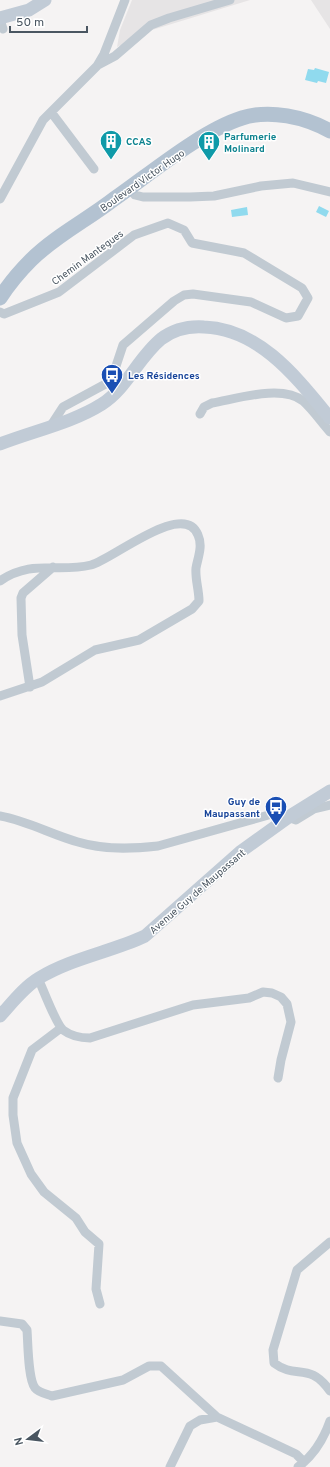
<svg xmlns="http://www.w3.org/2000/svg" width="330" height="1467" viewBox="0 0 330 1467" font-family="Overpass,sans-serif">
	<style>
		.education { fill: #e6e4e5 }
		.water { fill: #90daee }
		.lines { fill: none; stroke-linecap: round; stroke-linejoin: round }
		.street { stroke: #c1cad2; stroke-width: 9 }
		.secondary { stroke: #c1cbd6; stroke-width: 13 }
		.primary { stroke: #b3c2d1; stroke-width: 15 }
		.labels { text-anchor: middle; stroke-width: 3; stroke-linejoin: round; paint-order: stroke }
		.culture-label { font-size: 10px; font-weight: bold; fill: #0d838f; stroke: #fff; text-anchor: start }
		.street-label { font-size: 10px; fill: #4a5661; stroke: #fff }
		.transit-label { font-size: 10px; font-weight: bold; fill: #164399; stroke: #fff; text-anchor: start }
	</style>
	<rect width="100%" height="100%" fill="#f5f3f3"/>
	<!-- education -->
	<path class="education" d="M 132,0 L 250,0 L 152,30 L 117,47 L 120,30 Z
		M 311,0 L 330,0 L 330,29 Z"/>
	<!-- water -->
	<path class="water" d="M 315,68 L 329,72 L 326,83 L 318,81 L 317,83 L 305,80 L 308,69 L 314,70 Z
		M 319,206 L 329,211 L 326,217 L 316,212 Z
		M 247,207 L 248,215 L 232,217 L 231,210 Z"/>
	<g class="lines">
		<!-- street -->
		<path class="street" d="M 0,19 L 3,29
			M 98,65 L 115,56 L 151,25 L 169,18 L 230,0
			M 51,112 L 94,169
			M 129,188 L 135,195 L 143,197 L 190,197 L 214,196 L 261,186 L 293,183 L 330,192
			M 0,199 L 43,120 L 97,66 L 104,54 L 125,0
			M 0,312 L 4,314 L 59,292 L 134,235 L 168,223 L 184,230 L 192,243 L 244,253 L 302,288 L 308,298 L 298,316 L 286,318 L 251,302 L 193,294 L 184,295 L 174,301 L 123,345 L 111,381 L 63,407 L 50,427
			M 200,414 L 204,407 L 212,403 C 236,399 282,384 303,401 C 313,410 321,422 330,432
			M 0,581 C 32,559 58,573 91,565 C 112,560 184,499 198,535 C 203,546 198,557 196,568 C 195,579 199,590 199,601 L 192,609 L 139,640 L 95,650 L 42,682 L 0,696
			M 30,687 L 22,635 L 21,598 L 23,593 L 53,567
			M 0,816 C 28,821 52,835 78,842 C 104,850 131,849 158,846 L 272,814 L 282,815 L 296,820 L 314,809 L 330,805
			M 38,978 C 43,989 56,1024 63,1030 C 71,1036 81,1038 90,1038 L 193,1005 L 249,998 L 263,992 L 272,993 L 281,997 L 287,1004 L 291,1022 L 281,1060 L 278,1078
			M 61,1028 L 32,1050 L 13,1098 L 13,1115 L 17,1143 L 31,1174 L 44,1192 L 76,1218 L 85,1232 L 99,1244 L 96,1289 L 100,1304
			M 330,1242 L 297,1270 L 273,1350 L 274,1363 C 296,1380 309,1361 330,1391
			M 0,1321 L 22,1324 L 27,1330 C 28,1343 28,1379 35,1388 C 39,1393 47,1394 52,1396 L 123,1380 L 149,1366 L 161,1366 L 217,1417
			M 170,1467 L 190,1426 L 200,1420 L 217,1417 L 296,1454 L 304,1462
			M 298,1467 C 313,1456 324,1438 330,1421"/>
		<!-- secondary -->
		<path class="secondary" d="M 0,18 L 29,10 L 45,0
			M 0,444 C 33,431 72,423 102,404 C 127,388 138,358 161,339 C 173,330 189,326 204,327 C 260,329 297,378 330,418
			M 0,1016 C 12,1003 24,987 39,978 C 72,958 111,952 145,936 L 240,852 L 293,814 L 330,791"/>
		<!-- primary -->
		<path class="primary" d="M 0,298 C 9,284 19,272 31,260 C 55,236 87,220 114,199 C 150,174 201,131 242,118 C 270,109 305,117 330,131"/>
	</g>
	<!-- icons -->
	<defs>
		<g id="building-pin" transform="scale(1.15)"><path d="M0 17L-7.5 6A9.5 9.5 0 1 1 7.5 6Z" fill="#0f9aa8" stroke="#fff"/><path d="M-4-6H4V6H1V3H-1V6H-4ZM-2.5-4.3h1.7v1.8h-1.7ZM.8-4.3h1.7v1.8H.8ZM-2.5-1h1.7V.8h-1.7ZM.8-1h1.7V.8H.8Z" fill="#fff"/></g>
		<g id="bus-pin" transform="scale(1.15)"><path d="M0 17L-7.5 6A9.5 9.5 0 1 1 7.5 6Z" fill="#1a4fb4" stroke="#fff"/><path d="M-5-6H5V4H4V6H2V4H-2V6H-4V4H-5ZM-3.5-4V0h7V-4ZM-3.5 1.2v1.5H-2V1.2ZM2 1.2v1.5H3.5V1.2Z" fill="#fff"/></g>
	</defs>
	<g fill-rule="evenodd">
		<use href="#building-pin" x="111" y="141"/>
		<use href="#building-pin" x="209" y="142"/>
		<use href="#bus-pin" x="112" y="375"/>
		<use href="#bus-pin" x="276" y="807"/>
	</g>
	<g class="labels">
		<!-- culture labels -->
		<g class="culture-label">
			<text x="224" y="140">Parfumerie<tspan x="224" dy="12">Molinard</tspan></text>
			<text x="126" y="145">CCAS</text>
		</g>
		<!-- street labels -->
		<g class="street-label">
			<text transform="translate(142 180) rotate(-35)" y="4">Boulevard Victor Hugo</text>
			<text transform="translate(87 257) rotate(-36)" y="4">Chemin Mantegues</text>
			<text transform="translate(197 891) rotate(-41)" y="4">Avenue Guy de Maupassant</text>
		</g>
		<!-- transit labels -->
		<g class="transit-label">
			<text x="128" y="379">Les Résidences</text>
			<text x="260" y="805" text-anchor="end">Guy de<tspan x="260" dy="12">Maupassant</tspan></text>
		</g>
	</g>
	<!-- north arrow -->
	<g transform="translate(28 1439) rotate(255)" stroke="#ffffff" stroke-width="3" paint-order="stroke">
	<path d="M0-3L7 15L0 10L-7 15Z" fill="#4a5661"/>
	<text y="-6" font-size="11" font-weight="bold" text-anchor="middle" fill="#4a5661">N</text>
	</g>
	<!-- scale -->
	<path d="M10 26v6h77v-6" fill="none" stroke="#4a5661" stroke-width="2"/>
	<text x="16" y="26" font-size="12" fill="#4a5661" stroke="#ffffff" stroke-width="3" paint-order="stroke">50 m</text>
</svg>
